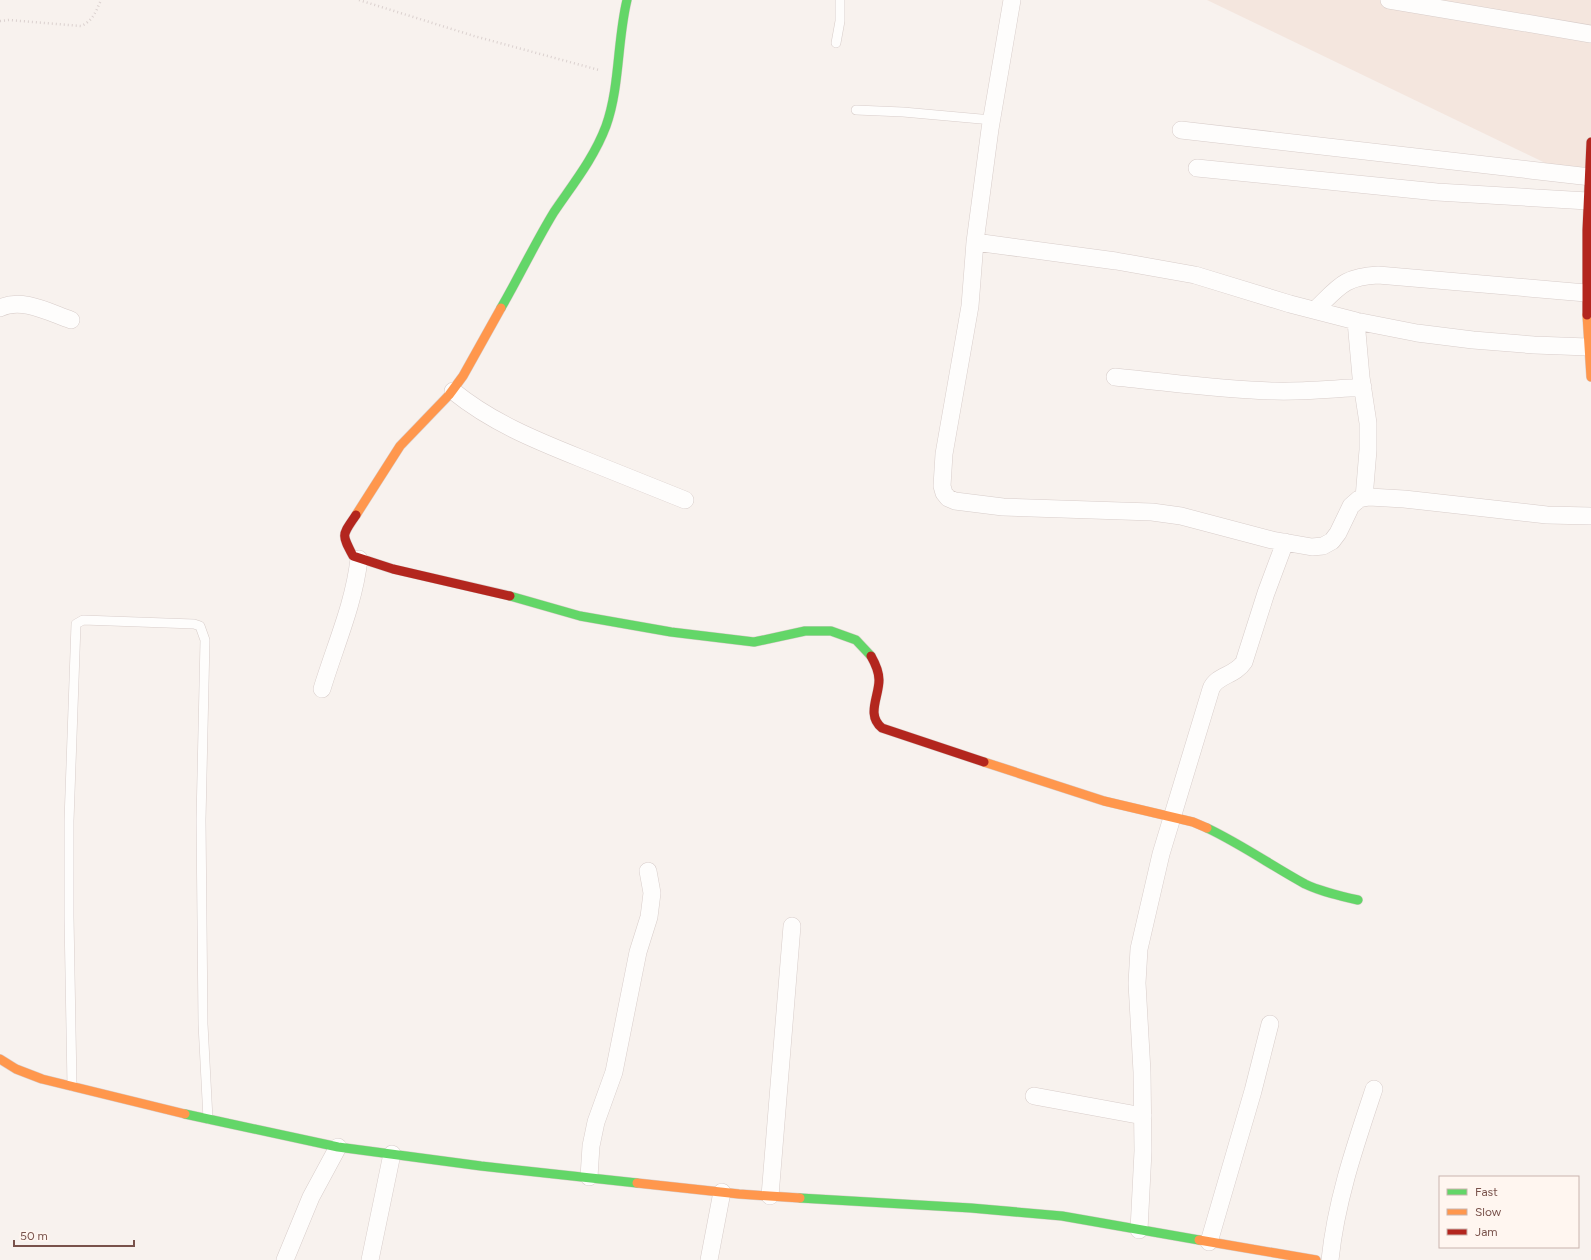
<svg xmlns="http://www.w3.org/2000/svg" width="1591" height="1260" viewBox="0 0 1591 1260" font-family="Figtree,sans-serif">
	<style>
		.residential { fill: #f4e6de }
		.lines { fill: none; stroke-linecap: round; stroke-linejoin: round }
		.lane-casing { stroke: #d8cdca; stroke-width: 10 }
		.street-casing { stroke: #d8cdca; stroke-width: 18 }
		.fast-casing { stroke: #d9cecb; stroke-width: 10 }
		.slow-casing { stroke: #d9cecb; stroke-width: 10 }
		.jam-casing { stroke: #d9cecb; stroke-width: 10 }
		.path { stroke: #dbd1cf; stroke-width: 2.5; stroke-dasharray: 1 3; stroke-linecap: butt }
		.lane { stroke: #fefdfc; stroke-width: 9 }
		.street { stroke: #fefdfc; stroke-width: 17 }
		.fast { stroke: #63d668; stroke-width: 9 }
		.slow { stroke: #ff974d; stroke-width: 9 }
		.jam { stroke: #b3261e; stroke-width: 9 }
	</style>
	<rect width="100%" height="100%" fill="#f8f2ee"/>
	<!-- residential -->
	<path class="residential" d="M 1207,0 L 1591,0 L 1591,185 Z"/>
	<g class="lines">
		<!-- lane casing -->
		<g class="lane-casing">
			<path id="lane" d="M 836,43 L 840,21 L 840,0
				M 856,110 L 903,112 L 992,120
				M 72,1086 L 69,917 L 69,821 L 76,624 L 83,620 L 194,624 L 200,626 L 205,640 L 201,820 L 203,1024 L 208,1119"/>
		</g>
		<!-- street casing -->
		<g class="street-casing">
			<path id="street" d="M 1012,0 L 990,129 L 975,242 L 970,306 L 944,454 L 942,486 L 944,493 L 948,498 L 955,501 L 1003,507 L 1152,512 L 1181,516 L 1272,540 L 1312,547 L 1323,546 L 1332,541 L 1338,533 L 1351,506 L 1359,499 L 1369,497 L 1404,499 L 1547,515 L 1591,516
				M 1389,0 L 1591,34
				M 1181,130 L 1591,177
				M 1197,168 L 1437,192 L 1588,201
				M 975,242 L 1116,261 L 1195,275 L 1290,304 L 1356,321 L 1417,333 L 1473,340 L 1534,345 L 1588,347
				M 0,308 C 22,297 50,313 71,320
				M 1315,310 C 1339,287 1343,277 1378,275 L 1586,293
				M 1356,321 L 1361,377 L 1368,423 L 1368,450 L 1364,498
				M 1115,377 C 1168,382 1221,390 1274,391 C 1304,392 1333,389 1363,387
				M 453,391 C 491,422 535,440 580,458 C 615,472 650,486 685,500
				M 322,689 C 335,646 354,604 359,559
				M 1034,1096 L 1143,1116
				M 589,1177 L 591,1146 L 596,1122 L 614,1072 L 638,952 L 649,917 L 652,893 L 648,871
				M 770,1196 L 792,926
				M 1139,1230 L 1143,1151 L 1142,1072 L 1137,983 L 1139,949 L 1161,854 L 1211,689 C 1216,675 1235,676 1244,662 L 1266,593 L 1285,542
				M 1209,1242 L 1253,1091 L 1270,1024
				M 285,1260 L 311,1197 L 338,1147
				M 370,1260 L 392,1154
				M 709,1260 L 722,1192
				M 1330,1260 C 1336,1201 1355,1146 1374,1089"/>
		</g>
		<!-- fast casing -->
		<g class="fast-casing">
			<path id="fast" d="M 501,308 C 519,277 535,243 554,212 C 573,184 594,158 606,126 C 620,87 617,41 627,0
				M 510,596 L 580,616 L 671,632 L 754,642 L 805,631 L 831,631 L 856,640 L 871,656
				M 1207,828 C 1241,844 1272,866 1305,884 C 1322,892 1340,896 1358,900
				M 185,1114 L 338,1147 L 481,1166 L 637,1183
				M 800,1198 L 971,1208 L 1062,1216 L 1199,1240"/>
		</g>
		<!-- slow casing -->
		<g class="slow-casing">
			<path id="slow" d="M 1587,315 L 1591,377
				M 356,515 L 400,446 L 449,395 L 463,376 L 501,308
				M 984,762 L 1104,801 L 1193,822 L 1207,828
				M 0,1059 L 16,1069 L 42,1079 L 185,1114
				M 637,1183 L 739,1194 L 800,1198
				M 1199,1240 L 1316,1260"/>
		</g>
		<!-- jam casing -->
		<g class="jam-casing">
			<path id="jam" d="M 1587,315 L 1587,230 L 1591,142
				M 356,515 C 342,536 341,533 353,556 L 393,569 L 510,596
				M 871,656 C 875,663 879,672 879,680 C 879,697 866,715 882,728 L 984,762"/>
		</g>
		<!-- path -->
		<path class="path" d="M 359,0 L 474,36 L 599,70
			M 0,21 L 9,20 L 81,26 C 93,21 96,11 101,0"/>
		<!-- lane -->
		<use href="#lane" class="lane"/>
		<!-- street -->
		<use href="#street" class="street"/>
		<!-- fast -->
		<use href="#fast" class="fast"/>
		<!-- slow -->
		<use href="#slow" class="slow"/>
		<!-- jam -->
		<use href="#jam" class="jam"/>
	</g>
	<!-- legend -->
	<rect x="1439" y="1176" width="140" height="72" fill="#fff6f0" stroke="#c9b4ae"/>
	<rect x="1447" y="1189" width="20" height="6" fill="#63d668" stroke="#c9b4ae"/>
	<text x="1475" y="1196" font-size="12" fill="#79524b">Fast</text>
	<rect x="1447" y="1209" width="20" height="6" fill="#ff974d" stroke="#c9b4ae"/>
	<text x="1475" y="1216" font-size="12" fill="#79524b">Slow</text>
	<rect x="1447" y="1229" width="20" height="6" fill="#b3261e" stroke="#c9b4ae"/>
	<text x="1475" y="1236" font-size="12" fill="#79524b">Jam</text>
	<!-- scale -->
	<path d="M14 1240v6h120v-6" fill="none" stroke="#79524b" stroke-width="2"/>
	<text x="20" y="1240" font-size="12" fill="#79524b" stroke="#fff6f0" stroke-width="3" paint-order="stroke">50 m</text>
</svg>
